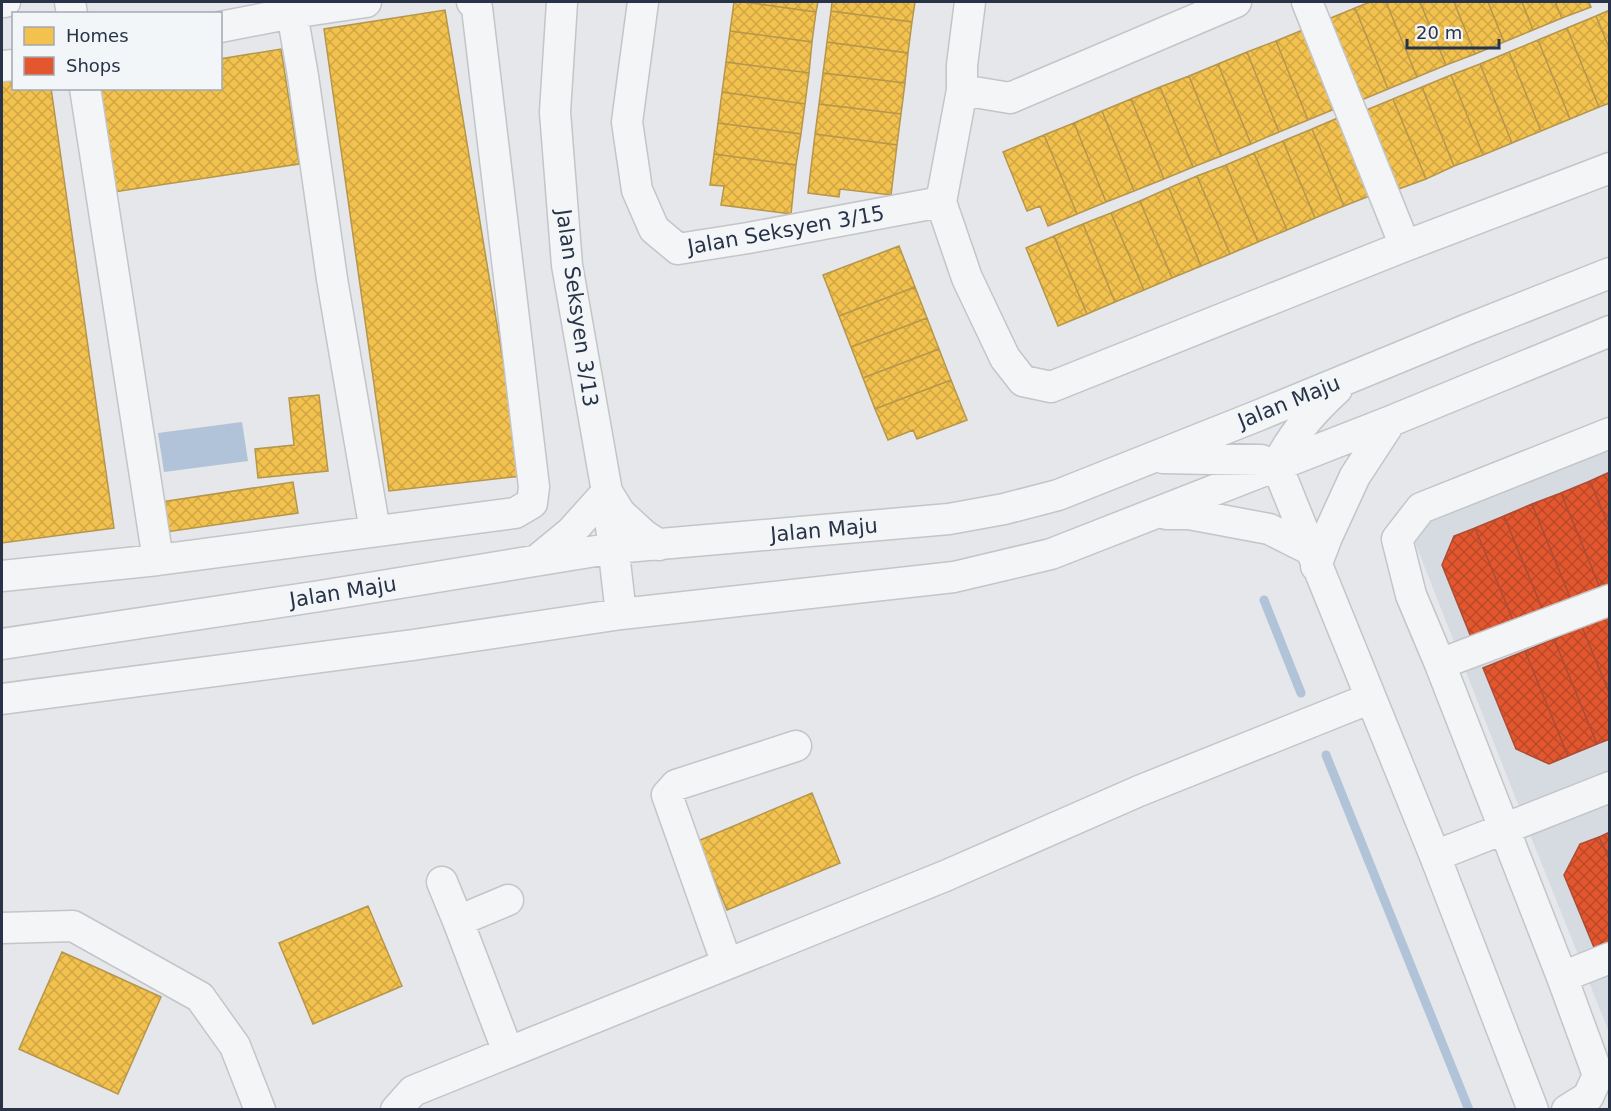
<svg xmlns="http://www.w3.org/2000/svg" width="1611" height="1111" viewBox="0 0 1611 1111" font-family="'DejaVu Sans',sans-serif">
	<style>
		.built { fill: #d6dae1 }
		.water { fill: #b1c3d8 }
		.homes { fill: url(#homes-cross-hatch); stroke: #b5964c; stroke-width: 1.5 }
		.shops { fill: url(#shops-cross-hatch); stroke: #ac4c36; stroke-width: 1.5 }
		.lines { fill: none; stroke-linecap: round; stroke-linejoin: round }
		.stream { stroke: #b1c3d8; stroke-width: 9 }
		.minor-casing { stroke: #c3c5c8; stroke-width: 33 }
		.minor { stroke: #f4f5f7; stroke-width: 30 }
		.labels { text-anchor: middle; stroke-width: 6; stroke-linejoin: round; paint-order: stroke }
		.street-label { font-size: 21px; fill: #283347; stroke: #f3f6f9 }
	</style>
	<defs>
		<pattern id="homes-cross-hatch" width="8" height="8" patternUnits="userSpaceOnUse" patternTransform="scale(1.5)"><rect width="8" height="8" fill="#f2c14e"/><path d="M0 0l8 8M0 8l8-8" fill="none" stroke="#d0a645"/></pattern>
		<pattern id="shops-cross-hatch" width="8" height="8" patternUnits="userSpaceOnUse" patternTransform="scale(1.5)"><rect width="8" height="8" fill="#e4572e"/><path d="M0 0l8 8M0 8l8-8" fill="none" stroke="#b94929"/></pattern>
	</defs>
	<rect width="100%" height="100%" fill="#e5e7ea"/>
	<!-- built -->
	<path class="built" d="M 1609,448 L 1609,1032 L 1531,837 L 1414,540 L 1430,516 Z"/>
	<!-- water -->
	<path class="water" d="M 242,422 L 248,461 L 164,472 L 158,433 Z"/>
	<!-- homes -->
	<path class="homes" d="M 734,2 L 744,2 L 816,12 L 812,42 L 730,31 Z
		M 744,2 L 818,2 L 816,12 Z
		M 832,2 L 915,2 L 912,22 L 831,11 Z
		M 1370,2 L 1386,2 L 1417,77 L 1388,89 L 1355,8 Z
		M 1386,2 L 1420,2 L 1446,65 L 1417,77 Z
		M 1420,2 L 1454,2 L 1475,54 L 1446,65 Z
		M 1454,2 L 1488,2 L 1504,42 L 1475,54 Z
		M 1488,2 L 1522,2 L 1533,30 L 1504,42 Z
		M 1522,2 L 1555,2 L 1562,18 L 1533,30 Z
		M 1555,2 L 1589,2 L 1591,7 L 1562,18 Z
		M 1355,8 L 1388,89 L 1359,101 L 1326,20 Z
		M 445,10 L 522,476 L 389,491 L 324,29 Z
		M 1610,10 L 1610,50 L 1596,16 Z
		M 831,11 L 912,22 L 908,53 L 827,42 Z
		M 1596,16 L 1610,50 L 1610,103 L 1599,107 L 1567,28 Z
		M 1567,28 L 1599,107 L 1570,119 L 1538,40 Z
		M 1305,29 L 1337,108 L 1308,120 L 1276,41 Z
		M 730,31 L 812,42 L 809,73 L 726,62 Z
		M 1538,40 L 1570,119 L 1541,131 L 1509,52 Z
		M 1276,41 L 1308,120 L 1279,132 L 1247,52 Z
		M 827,42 L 908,53 L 905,83 L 823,73 Z
		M 281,49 L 299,164 L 114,192 L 98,88 L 220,88 L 220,59 Z
		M 1247,52 L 1279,132 L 1251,144 L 1218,64 Z
		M 1509,52 L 1541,131 L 1512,143 L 1480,64 Z
		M 726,62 L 809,73 L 805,104 L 722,92 Z
		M 1218,64 L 1251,144 L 1221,156 L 1189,76 Z
		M 1480,64 L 1512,143 L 1483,155 L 1451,75 Z
		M 823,73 L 905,83 L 901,114 L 819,104 Z
		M 1451,75 L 1483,155 L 1454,166 L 1422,87 Z
		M 1189,76 L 1221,156 L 1193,167 L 1160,87 Z
		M 14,78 L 14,88 L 51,88 L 114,528 L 2,543 L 2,79 Z
		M 1160,87 L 1193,167 L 1164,179 L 1131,99 Z
		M 1422,87 L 1454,166 L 1426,179 L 1393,99 Z
		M 722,92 L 805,104 L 801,134 L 718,123 Z
		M 1131,99 L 1164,179 L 1134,191 L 1102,111 Z
		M 1393,99 L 1426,179 L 1396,190 L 1364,111 Z
		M 819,104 L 901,114 L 897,145 L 815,134 Z
		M 1102,111 L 1134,191 L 1106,202 L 1074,123 Z
		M 1340,117 L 1372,195 L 1344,206 L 1312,129 Z
		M 718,123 L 801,134 L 796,165 L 714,154 Z
		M 1074,123 L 1106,202 L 1077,214 L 1044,135 Z
		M 1312,129 L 1344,206 L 1315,218 L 1283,141 Z
		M 815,134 L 897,145 L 891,195 L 840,189 L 839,197 L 808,193 Z
		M 1044,135 L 1077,214 L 1048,226 L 1040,206 L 1027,211 L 1003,152 Z
		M 1283,141 L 1315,218 L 1287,230 L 1254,153 Z
		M 1254,153 L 1287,230 L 1258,242 L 1226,165 Z
		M 714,154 L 796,165 L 791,214 L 721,205 L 724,186 L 710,185 Z
		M 1226,165 L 1258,242 L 1230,254 L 1197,176 Z
		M 1197,176 L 1230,254 L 1201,266 L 1169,188 Z
		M 1169,188 L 1201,266 L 1172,278 L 1140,201 Z
		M 1140,201 L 1172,278 L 1144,290 L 1111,213 Z
		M 1111,213 L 1144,290 L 1115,302 L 1083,224 Z
		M 1083,224 L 1115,302 L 1087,314 L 1054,236 Z
		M 1054,236 L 1087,314 L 1058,326 L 1026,248 Z
		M 899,246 L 915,287 L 839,316 L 823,275 Z
		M 915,287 L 927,318 L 851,347 L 839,316 Z
		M 927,318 L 939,349 L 863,378 L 851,347 Z
		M 939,349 L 951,380 L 875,409 L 863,378 Z
		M 951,380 L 967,420 L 917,439 L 913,430 L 888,440 L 875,409 Z
		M 319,395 L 328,471 L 258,478 L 255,449 L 294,445 L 289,398 Z
		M 293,482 L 298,513 L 159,533 L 155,503 Z
		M 812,793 L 840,863 L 727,910 L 698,841 Z
		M 368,906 L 402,986 L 313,1024 L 279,943 Z
		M 62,952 L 161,997 L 118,1094 L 19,1049 Z"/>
	<!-- shops -->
	<path class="shops" d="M 1610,472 L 1610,529 L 1590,481 Z
		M 1590,481 L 1610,529 L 1610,592 L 1603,595 L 1561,493 Z
		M 1561,493 L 1603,595 L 1574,607 L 1532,504 Z
		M 1532,504 L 1574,607 L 1546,618 L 1504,516 Z
		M 1504,516 L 1546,618 L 1517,630 L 1475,528 Z
		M 1475,528 L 1517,630 L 1475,647 L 1442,565 L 1454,536 Z
		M 1610,616 L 1610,695 L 1582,627 Z
		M 1582,627 L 1610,695 L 1610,739 L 1597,744 L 1554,639 Z
		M 1554,639 L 1597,744 L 1568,756 L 1525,651 Z
		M 1525,651 L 1568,756 L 1549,764 L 1516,749 L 1483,668 Z
		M 1610,832 L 1610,861 L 1599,837 Z
		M 1599,837 L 1610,861 L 1610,952 L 1598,957 L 1564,875 L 1580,844 Z"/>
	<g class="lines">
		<!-- stream -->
		<path class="stream" d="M 1264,600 L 1301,693
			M 1326,755 L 1469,1110"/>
		<!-- minor casing -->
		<g class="minor-casing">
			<path id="minor" d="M 2,2 L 5,2
				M 70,2 L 72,14
				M 562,2 L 555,112 L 567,265 L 607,492 L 621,614
				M 643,2 L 627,122 L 637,190 L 654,229 L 678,249 L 748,238 L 941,202
				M 970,2 L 962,65 L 962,90 L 941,202 L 967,278 L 1005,358 L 1023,381 L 1051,387 L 1405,246 L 1610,168
				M 1307,2 L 1405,246
				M 292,13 L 366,2
				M 220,27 L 292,13 L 303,76 L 332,279 L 375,531
				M 2,66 L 14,65
				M 85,88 L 158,560
				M 962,90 L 1010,98 L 1236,2
				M 1163,458 L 1261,460 L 1277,466 L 1435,856 L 1533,1110
				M 1277,466 C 1290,437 1313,411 1337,389
				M 1166,514 L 1189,514 L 1269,529 L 1309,549
				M 537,560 L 571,532 L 607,492 L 620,513 L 644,535 L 659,545
				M 1316,566 L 1327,537 L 1355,476 L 1391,421
				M 2,576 L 158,560 L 515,513 L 532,503 L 534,487 L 477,8 L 472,2
				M 2,644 L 320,596 L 614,548 L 949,519 L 1004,509 L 1058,495 L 1257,416 L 1468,329 L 1610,273
				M 1440,664 L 1610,600
				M 2,699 L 413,645 L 621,614 L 954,577 L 1051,554 L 1391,421 L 1610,331
				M 1435,856 L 1610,787
				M 442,882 L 458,921 L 508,900
				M 458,921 L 508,1052
				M 2,928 L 73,926 L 200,997 L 235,1046 L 260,1110
				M 727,964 L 667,795 L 676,785 L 796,746
				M 1562,977 L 1610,958
				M 396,1110 L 413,1091 L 945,876 L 1139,791 L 1371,698
				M 1567,1110 L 1588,1097 L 1598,1075 L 1562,977 L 1440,664 L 1411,595 L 1397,539 L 1421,508 L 1610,433"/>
		</g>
		<!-- minor -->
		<use href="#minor" class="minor"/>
	</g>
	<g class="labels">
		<!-- street labels -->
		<g class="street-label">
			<text transform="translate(786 230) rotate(-10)" y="7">Jalan Seksyen 3/15</text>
			<text transform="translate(577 308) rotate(82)" y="7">Jalan Seksyen 3/13</text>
			<text transform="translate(1289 402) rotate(-22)" y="7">Jalan Maju</text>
			<text transform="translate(824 530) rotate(-5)" y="7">Jalan Maju</text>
			<text transform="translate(343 592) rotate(-9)" y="7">Jalan Maju</text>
		</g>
	</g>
	<!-- border -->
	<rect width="1611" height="1111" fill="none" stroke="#283347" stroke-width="6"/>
	<!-- legend -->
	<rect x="12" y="12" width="210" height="78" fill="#f3f6f9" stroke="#a2a8b2" stroke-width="1.5"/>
	<rect x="24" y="27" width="30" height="18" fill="#f2c14e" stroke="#a2a8b2" stroke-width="1.5"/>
	<text x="66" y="42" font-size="18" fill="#283347">Homes</text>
	<rect x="24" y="57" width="30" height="18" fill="#e4572e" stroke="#a2a8b2" stroke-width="1.5"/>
	<text x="66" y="72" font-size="18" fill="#283347">Shops</text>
	<!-- scale -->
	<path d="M1407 39v9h92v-9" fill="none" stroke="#283347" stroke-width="3"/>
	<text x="1416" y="39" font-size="18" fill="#283347" stroke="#f3f6f9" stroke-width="4.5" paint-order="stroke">20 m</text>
</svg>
